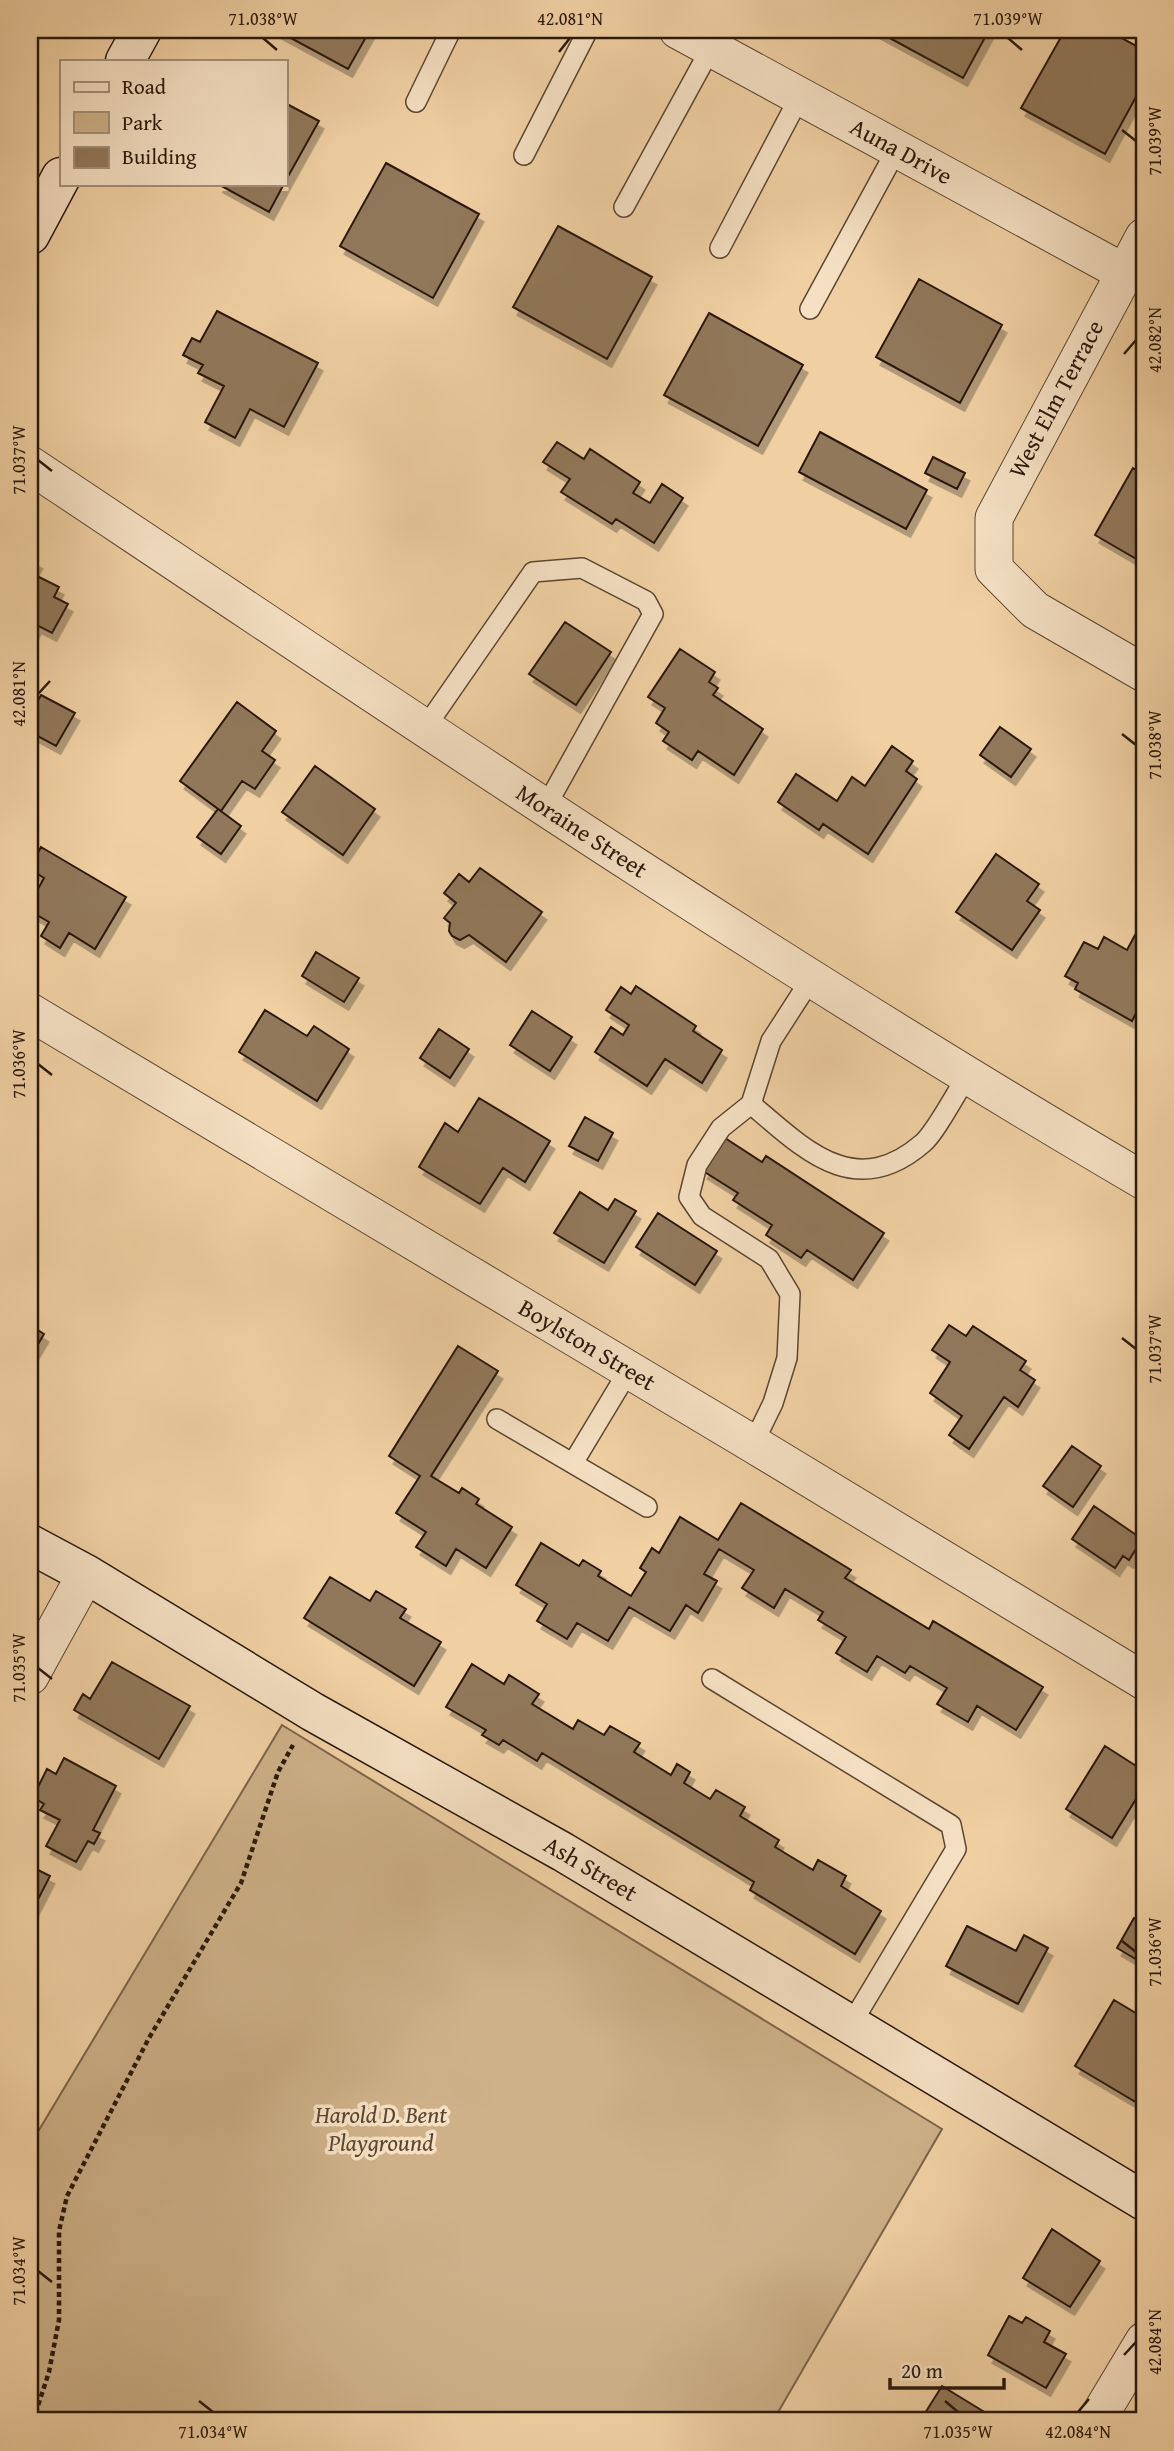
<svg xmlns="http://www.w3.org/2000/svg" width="1174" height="2451" viewBox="0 0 1174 2451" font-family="'Gentium Book Plus',serif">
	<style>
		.green { fill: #ceb189; stroke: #7c644a; stroke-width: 2 }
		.building { fill: #91785a; stroke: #2a180b; stroke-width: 2; filter: url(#shadow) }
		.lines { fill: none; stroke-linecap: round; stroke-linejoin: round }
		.lane-casing { stroke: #5c4631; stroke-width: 22 }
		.street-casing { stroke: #5c4631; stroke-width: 39 }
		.secondary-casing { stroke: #2a180b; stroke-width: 41 }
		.path { stroke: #2a180b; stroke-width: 4.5; stroke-dasharray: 5 3.5; stroke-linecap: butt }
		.lane { stroke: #f5e0c3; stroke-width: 19 }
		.street { stroke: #f5e0c3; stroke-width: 37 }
		.secondary { stroke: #f5e0c3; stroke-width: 38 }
		.ticks { fill: none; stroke: #2a180b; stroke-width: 2.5 }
		.labels { text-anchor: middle; stroke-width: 7; stroke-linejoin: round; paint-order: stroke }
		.street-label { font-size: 24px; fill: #2a180b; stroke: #f5e0c3 }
		.park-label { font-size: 24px; font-style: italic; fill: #5b4631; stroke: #f5e0c3 }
		.neatline { fill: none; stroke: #2a180b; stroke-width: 2.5 }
		.ticks-label { font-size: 18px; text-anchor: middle; fill: #2a180b }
	</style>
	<defs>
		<filter id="shadow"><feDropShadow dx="4.5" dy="8" stdDeviation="0" flood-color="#0004"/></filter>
	</defs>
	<rect width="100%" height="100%" fill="#f0d0a3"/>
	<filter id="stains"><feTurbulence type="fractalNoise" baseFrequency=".00286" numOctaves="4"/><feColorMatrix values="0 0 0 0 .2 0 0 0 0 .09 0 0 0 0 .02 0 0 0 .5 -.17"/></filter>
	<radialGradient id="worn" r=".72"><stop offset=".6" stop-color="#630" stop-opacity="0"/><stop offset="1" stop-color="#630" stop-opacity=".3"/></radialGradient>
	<!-- green -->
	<path class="green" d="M 282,1725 L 942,2129 L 773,2421 L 30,2421 L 30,2145 Z"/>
	<!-- building -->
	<path class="building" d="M 276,30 L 370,30 L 348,69 Z
		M 875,30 L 989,30 L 963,78 Z
		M 1065,30 L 1107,30 L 1144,50 L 1144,82 L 1105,154 L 1021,108 Z
		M 285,103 L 319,121 L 285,182 Z
		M 386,163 L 479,214 L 433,298 L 340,246 Z
		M 218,184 L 284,184 L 269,212 Z
		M 558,226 L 652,277 L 607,359 L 513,307 Z
		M 919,279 L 1002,325 L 960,403 L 876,357 Z
		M 217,311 L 318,363 L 284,427 L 250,409 L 235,438 L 205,422 L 224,386 L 198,373 L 203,365 L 183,355 L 192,338 L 200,342 Z
		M 709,313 L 803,365 L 758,446 L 664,395 Z
		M 820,432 L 927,490 L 906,529 L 799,472 Z
		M 557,442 L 584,459 L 590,449 L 640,482 L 633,493 L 650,503 L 662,484 L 683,498 L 654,543 L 616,519 L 612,524 L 561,492 L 570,479 L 543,462 Z
		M 933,457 L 965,473 L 957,489 L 925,473 Z
		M 1133,468 L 1144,475 L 1144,551 L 1138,560 L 1095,535 Z
		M 30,557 L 38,561 L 31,573 L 59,587 L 54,597 L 68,604 L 52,633 L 37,625 L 30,638 Z
		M 565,622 L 611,652 L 576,705 L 529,674 Z
		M 680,649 L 715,672 L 709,682 L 718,688 L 713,695 L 763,729 L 734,775 L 698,751 L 692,760 L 663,741 L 669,732 L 656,723 L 665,708 L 648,697 Z
		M 41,695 L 75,713 L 56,746 L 30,732 L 30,715 Z
		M 237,702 L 276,731 L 262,751 L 275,760 L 255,789 L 242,781 L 221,811 L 180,781 Z
		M 1000,727 L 1031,749 L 1011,777 L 980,755 Z
		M 892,746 L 913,761 L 906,771 L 917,779 L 868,854 L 823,824 L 819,830 L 778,802 L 796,774 L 837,801 L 852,777 L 865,786 Z
		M 315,766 L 375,809 L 343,855 L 282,812 Z
		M 218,809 L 241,826 L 221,854 L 197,837 Z
		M 41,847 L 126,897 L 95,949 L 69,933 L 60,948 L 41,936 L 49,922 L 30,911 L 30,903 L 44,878 L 30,869 L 30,867 Z
		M 996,854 L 1039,884 L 1027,901 L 1040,910 L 1012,950 L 956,912 Z
		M 480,868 L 542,912 L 506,962 L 469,935 L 460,940 L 452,936 L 449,931 L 450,923 L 444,918 L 456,903 L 444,893 L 459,874 L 469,882 Z
		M 1135,935 L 1144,940 L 1144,998 L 1132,1021 L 1075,989 L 1078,983 L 1065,976 L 1084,942 L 1098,949 L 1104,937 L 1127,950 Z
		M 316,952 L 359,978 L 344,1002 L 302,976 Z
		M 636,986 L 696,1026 L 693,1031 L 722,1050 L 702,1083 L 665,1059 L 647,1086 L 595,1052 L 611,1027 L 623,1035 L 629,1025 L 606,1010 L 621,987 L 631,994 Z
		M 265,1010 L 307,1036 L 314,1026 L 349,1049 L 317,1101 L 239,1052 Z
		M 532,1011 L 572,1037 L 550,1071 L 510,1045 Z
		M 439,1029 L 469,1049 L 450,1078 L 420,1058 Z
		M 479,1098 L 550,1141 L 525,1182 L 503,1168 L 480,1204 L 419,1167 L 445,1123 L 458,1132 Z
		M 585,1117 L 613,1133 L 598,1161 L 569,1146 Z
		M 725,1138 L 762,1162 L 766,1156 L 884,1233 L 853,1280 L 807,1250 L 801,1258 L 766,1235 L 772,1225 L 733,1200 L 738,1193 L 703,1171 Z
		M 580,1192 L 608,1210 L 615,1199 L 636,1211 L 604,1263 L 554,1233 Z
		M 658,1213 L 717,1251 L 695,1285 L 636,1247 Z
		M 30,1325 L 44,1334 L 30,1358 Z
		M 949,1325 L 966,1336 L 973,1326 L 1026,1361 L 1020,1370 L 1035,1380 L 1018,1407 L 1004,1397 L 969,1449 L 949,1435 L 962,1416 L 930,1393 L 950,1362 L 932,1350 Z
		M 458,1346 L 498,1371 L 431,1476 L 459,1493 L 462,1488 L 479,1499 L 476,1504 L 512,1527 L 486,1568 L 456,1549 L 446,1566 L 416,1547 L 426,1532 L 396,1513 L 420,1476 L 389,1456 Z
		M 1072,1446 L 1101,1466 L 1073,1507 L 1043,1486 Z
		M 741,1503 L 851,1570 L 845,1578 L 929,1629 L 933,1621 L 1043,1687 L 1016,1730 L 977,1706 L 968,1722 L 937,1704 L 947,1688 L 910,1666 L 905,1673 L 877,1656 L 867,1672 L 836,1653 L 846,1637 L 818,1620 L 823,1612 L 785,1589 L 774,1608 L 742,1588 L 754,1570 L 719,1549 L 704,1574 L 717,1581 L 698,1613 L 686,1605 L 670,1631 L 629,1607 L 608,1641 L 577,1623 L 567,1639 L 537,1621 L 547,1604 L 516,1585 L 541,1543 L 579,1566 L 583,1560 L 601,1571 L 598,1576 L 631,1596 L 646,1572 L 640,1568 L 652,1548 L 659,1553 L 680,1517 L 718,1540 Z
		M 1094,1506 L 1142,1539 L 1129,1560 L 1123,1556 L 1115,1568 L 1072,1539 Z
		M 330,1577 L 370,1601 L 376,1591 L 406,1609 L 400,1618 L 441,1642 L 414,1686 L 304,1618 Z
		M 112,1662 L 190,1706 L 159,1759 L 74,1710 L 83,1694 L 90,1699 Z
		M 472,1664 L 504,1684 L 509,1675 L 539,1694 L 532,1704 L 573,1729 L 578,1720 L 604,1735 L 610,1726 L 640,1743 L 634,1752 L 671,1775 L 677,1764 L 690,1772 L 684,1783 L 710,1799 L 716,1790 L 745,1807 L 740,1816 L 779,1840 L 775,1847 L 813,1870 L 818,1860 L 846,1876 L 841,1886 L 881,1911 L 855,1954 L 750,1890 L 754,1882 L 542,1753 L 537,1761 L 503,1740 L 499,1745 L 482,1735 L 486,1730 L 446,1707 Z
		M 1105,1746 L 1144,1771 L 1144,1786 L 1112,1838 L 1066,1809 Z
		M 64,1758 L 116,1786 L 93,1830 L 100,1833 L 94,1844 L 88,1841 L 76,1862 L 46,1846 L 60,1820 L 40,1810 L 44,1804 L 33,1797 L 47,1769 L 56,1774 Z
		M 30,1866 L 50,1876 L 30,1915 Z
		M 1134,1918 L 1144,1922 L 1144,1964 L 1117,1948 Z
		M 967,1926 L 1016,1951 L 1024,1935 L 1048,1948 L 1018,2004 L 946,1966 Z
		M 1114,2000 L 1144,2018 L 1141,2030 L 1144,2032 L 1144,2107 L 1075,2066 Z
		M 1052,2229 L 1100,2261 L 1070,2307 L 1023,2278 Z
		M 1009,2316 L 1022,2323 L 1026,2317 L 1050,2331 L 1044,2342 L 1066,2354 L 1046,2388 L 988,2355 Z
		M 942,2386 L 999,2421 L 920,2421 Z"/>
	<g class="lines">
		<!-- lane casing -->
		<g class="lane-casing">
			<path id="lane" d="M 416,102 L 451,30
				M 524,155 L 588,30
				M 624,207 L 711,48
				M 720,248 L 800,96
				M 810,309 L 897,149
				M 425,728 L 533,572 L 582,568 L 646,601 L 653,614 L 545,808
				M 811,979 L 771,1041 L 751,1104 C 804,1149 855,1202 923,1143 C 936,1132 957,1091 968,1075
				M 751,1104 L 721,1128 L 697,1165 L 689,1197 L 702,1216 L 769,1259 L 790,1294 L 787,1358 L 773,1403 L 753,1444
				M 497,1419 L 647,1507
				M 573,1463 L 629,1370
				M 712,1679 L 951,1825 L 956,1849 L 850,2026"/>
		</g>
		<!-- street casing -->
		<g class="street-casing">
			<g id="street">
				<path id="s1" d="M 678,30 L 1123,272"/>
				<path d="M 1144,237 L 994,518 L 994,569 L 1035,610 L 1144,673"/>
				<path id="s2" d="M 30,465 C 397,710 763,958 1144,1181"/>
				<path id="s3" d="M 30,1012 L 753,1444 L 1144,1681"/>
				<path d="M 30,1676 L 86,1574"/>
				<path d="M 1096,2421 L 1144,2341"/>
			</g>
		</g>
		<!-- secondary casing -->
		<g class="secondary-casing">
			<g id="secondary">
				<path d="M 125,61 L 142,30"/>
				<path d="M 30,235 L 61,177"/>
				<path id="s4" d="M 30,1544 L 86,1574 L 313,1712 L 563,1852 L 1144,2201"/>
			</g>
		</g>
		<!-- path -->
		<path class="path" d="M 33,2421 L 49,2372 L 59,2320 L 59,2231 L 67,2196 L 149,2038 L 241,1883 L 278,1772 L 293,1745"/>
		<!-- lane -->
		<use href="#lane" class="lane"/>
		<!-- street -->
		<use href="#street" class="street"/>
		<!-- secondary -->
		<use href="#secondary" class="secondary"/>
	</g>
	<!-- ticks -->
	<path class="ticks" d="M 263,38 L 277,50M 1008,38 L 1022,50M 559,52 L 570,38M 1122,130 L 1136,141M 1124,354 L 1136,340M 38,460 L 52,471M 38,694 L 50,681M 1122,734 L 1136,745M 38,1064 L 52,1075M 1122,1338 L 1136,1349M 38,1668 L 52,1679M 1122,1941 L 1136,1952M 38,2271 L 52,2282M 1124,2355 L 1136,2342M 199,2401 L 213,2412M 945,2401 L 958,2412M 1078,2412 L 1089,2399"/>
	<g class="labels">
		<!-- street labels -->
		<g class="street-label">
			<text dy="8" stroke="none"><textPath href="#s1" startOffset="254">Auna Drive</textPath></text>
			<text transform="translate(1056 399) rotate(-62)" y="8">West Elm Terrace</text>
			<text dy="8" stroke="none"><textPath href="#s2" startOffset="662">Moraine Street</textPath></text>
			<text dy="8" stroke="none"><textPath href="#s3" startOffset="649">Boylston Street</textPath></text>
			<text dy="8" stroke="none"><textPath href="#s4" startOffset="648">Ash Street</textPath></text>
		</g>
		<!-- park labels -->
		<g class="park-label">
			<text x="381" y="2123">Harold D. Bent<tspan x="381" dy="28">Playground</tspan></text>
		</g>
	</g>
	<!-- margin -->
	<rect width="1174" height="2451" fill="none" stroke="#f0d0a3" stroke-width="77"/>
	<!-- legend -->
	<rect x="60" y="60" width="228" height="126" fill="#f5e0c3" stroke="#a49079" stroke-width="2"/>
	<rect x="74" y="82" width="35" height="10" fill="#f5e0c3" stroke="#a49079" stroke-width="2"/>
	<text x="122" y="94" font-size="21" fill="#2a180b">Road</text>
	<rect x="74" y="112" width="35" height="21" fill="#ceb189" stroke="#a49079" stroke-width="2"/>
	<text x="122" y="130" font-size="21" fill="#2a180b">Park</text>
	<rect x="74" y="147" width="35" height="21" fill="#91785a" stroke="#a49079" stroke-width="2"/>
	<text x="122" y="164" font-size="21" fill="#2a180b">Building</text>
	<!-- scale -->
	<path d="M890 2378v10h114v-10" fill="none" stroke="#2a180b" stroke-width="3.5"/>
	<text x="901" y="2378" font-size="21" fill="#2a180b" stroke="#f5e0c3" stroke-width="5" paint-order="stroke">20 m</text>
	<rect x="38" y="38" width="1098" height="2374" class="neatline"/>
	<g class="ticks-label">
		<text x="263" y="25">71.038°W</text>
		<text x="570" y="25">42.081°N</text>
		<text x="1008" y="25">71.039°W</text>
		<text transform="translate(1155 141) rotate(-90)" y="6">71.039°W</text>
		<text transform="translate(1155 340) rotate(-90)" y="6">42.082°N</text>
		<text transform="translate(19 460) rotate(-90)" y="6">71.037°W</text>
		<text transform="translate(19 694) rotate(-90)" y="6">42.081°N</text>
		<text transform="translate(1155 745) rotate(-90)" y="6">71.038°W</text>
		<text transform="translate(19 1064) rotate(-90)" y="6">71.036°W</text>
		<text transform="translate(1155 1349) rotate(-90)" y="6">71.037°W</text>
		<text transform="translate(19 1668) rotate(-90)" y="6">71.035°W</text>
		<text transform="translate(1155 1952) rotate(-90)" y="6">71.036°W</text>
		<text transform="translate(19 2271) rotate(-90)" y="6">71.034°W</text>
		<text transform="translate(1155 2342) rotate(-90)" y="6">42.084°N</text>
		<text x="213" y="2438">71.034°W</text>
		<text x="958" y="2438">71.035°W</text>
		<text x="1078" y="2438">42.084°N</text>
	</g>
	<rect width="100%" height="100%" filter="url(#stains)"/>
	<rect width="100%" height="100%" fill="url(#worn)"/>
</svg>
